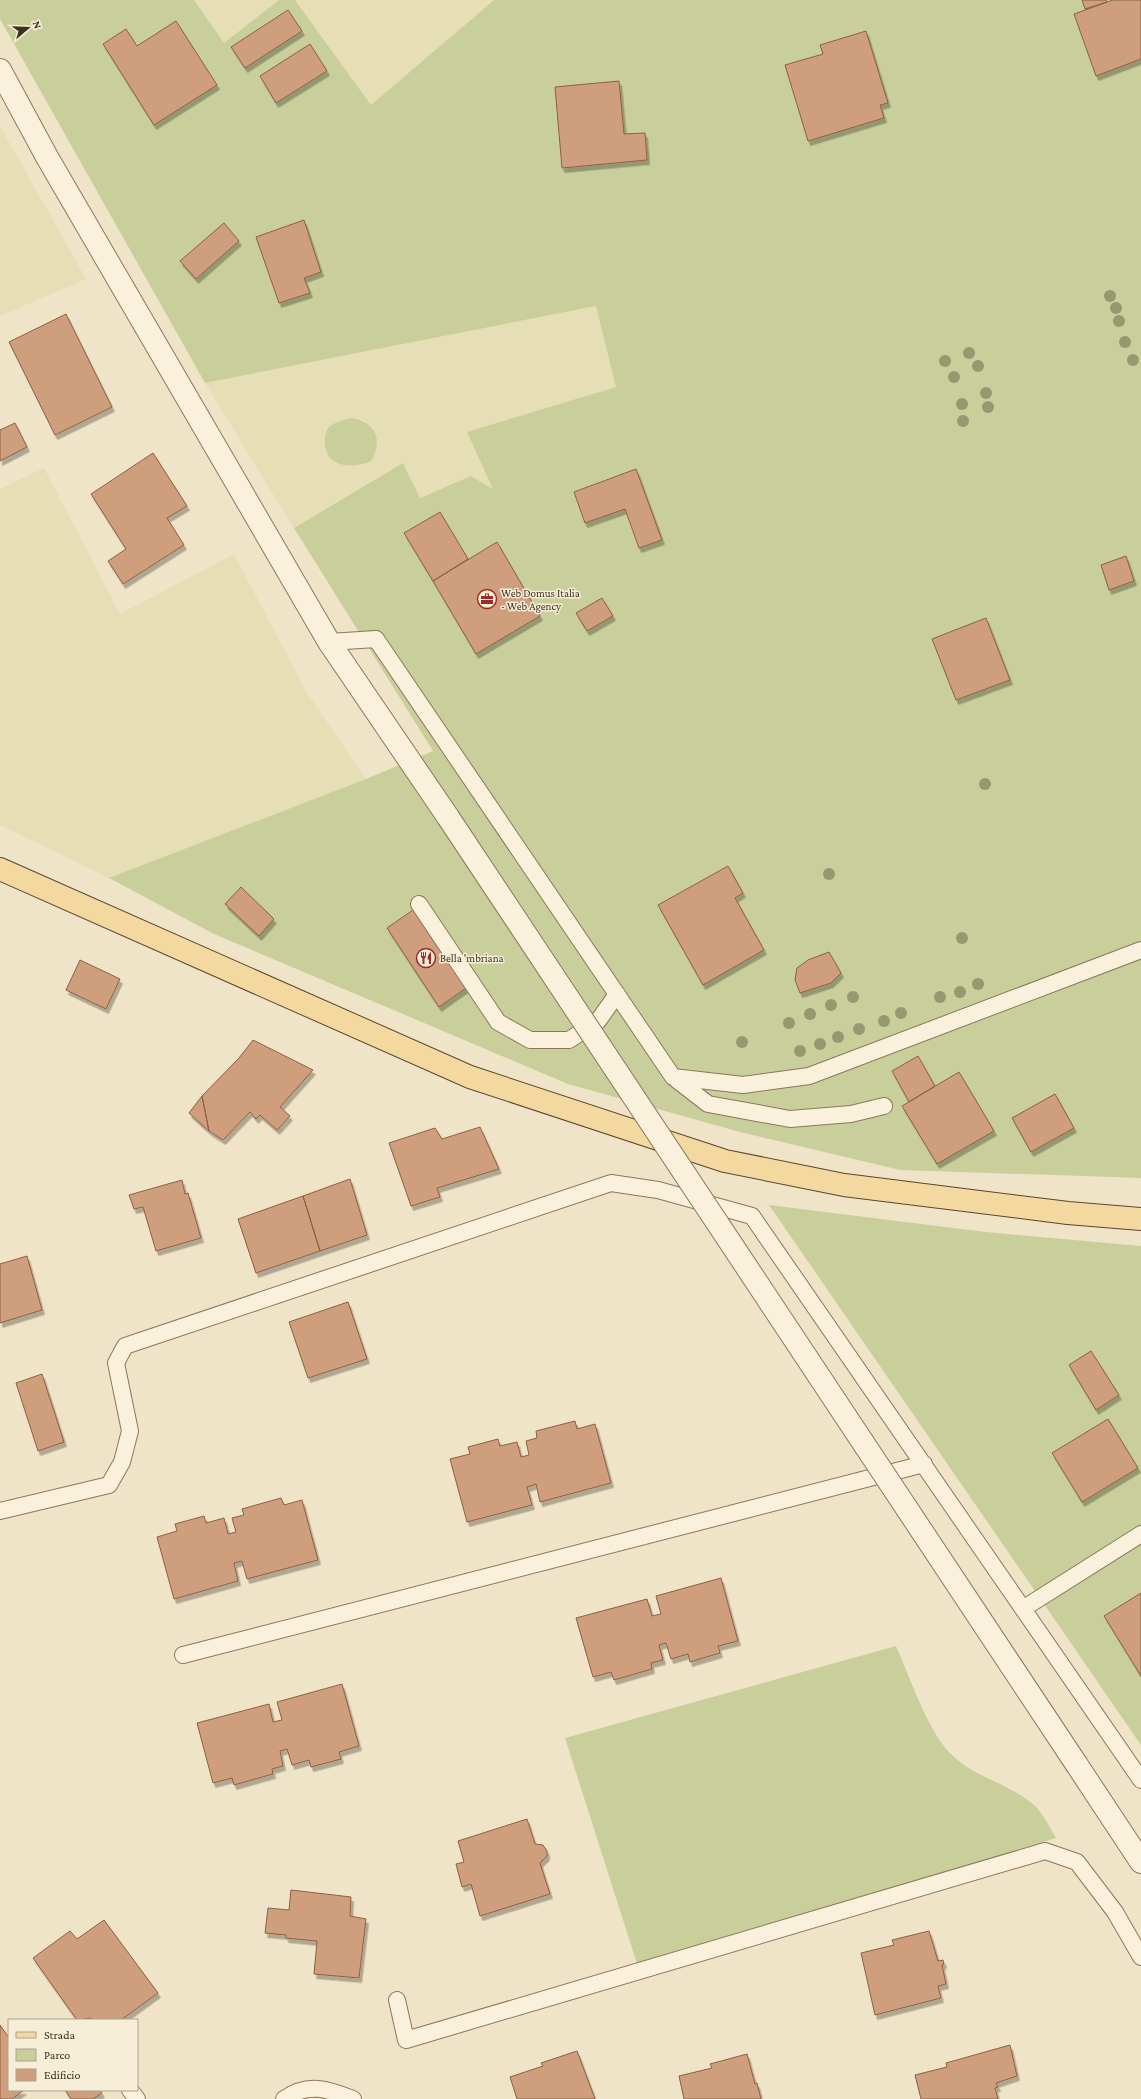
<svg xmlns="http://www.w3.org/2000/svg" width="1141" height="2099" viewBox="0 0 1141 2099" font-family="'Crimson Pro',serif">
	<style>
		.farmland { fill: #e6deb5 }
		.green { fill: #c9cf9b }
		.building { fill: #cf9f7d; stroke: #8d5f41; filter: url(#shadow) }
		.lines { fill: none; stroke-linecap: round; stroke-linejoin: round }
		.lane-casing { stroke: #8d765c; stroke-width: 18 }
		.street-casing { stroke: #8d765c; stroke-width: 24 }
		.primary-casing { stroke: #5b4430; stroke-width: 24 }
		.lane { stroke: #faf1dc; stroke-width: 16 }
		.street { stroke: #faf1dc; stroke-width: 22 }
		.primary { stroke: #f3d9a0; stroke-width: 22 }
		.street-bridge-casing { stroke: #8d765c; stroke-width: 24; stroke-linecap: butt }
		.street-bridge { stroke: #faf1dc; stroke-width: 22 }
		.tree { fill: #96986f }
		.labels { text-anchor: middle; stroke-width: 3; stroke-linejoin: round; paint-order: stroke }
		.poi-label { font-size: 11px; fill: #3d2e20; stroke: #f7eed8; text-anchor: start }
	</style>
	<defs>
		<filter id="shadow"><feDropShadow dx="2.5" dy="4.5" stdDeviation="0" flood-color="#0004"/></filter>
	</defs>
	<rect width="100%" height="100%" fill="#f0e4c8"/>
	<!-- farmland -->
	<path class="farmland" d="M 194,0 L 279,0 L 224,43 Z
		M 295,0 L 494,0 L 371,105 Z
		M 0,126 L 86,279 L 0,316 Z
		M 1086,193 L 494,489 L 471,476 L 420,498 L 403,463 L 294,528 L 205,383 L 596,306 Z
		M 44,468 L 120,614 L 234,554 L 305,690 L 366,779 L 109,878 L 0,825 L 0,489 Z"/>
	<!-- green -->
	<path class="green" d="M 0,0 L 194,0 L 224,43 L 279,0 L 295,0 L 371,105 L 494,0 L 1141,0 L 1141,1178 L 900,1170 L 740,1132 L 568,1084 L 214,934 L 109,878 L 366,779 L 433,751 L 294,528 L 403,463 L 420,498 L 471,476 L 493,489 L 467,432 L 616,387 L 596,306 L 205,383 L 0,19 Z
		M 351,418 C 375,422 384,439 371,461 C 352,470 323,467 325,440 C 325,435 326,430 330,426 C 336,422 344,420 351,418 Z
		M 769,1205 L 986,1232 L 1141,1246 L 1141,1745 Z
		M 896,1646 C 910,1677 926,1727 949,1752 C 972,1777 1009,1783 1034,1805 C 1043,1813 1050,1828 1056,1838 L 638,1967 L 565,1738 Z"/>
	<!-- building -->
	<path class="building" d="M 1082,0 L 1106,0 L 1107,2 L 1085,9 Z
		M 1113,0 L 1141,0 L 1141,59 L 1096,76 L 1074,14 Z
		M 288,10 L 302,31 L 245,68 L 231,47 Z
		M 176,21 L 217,85 L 154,125 L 103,44 L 126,29 L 137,46 Z
		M 866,31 L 888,103 L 880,105 L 884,118 L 808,141 L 785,65 L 823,54 L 820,45 Z
		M 310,44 L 327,71 L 276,103 L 260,76 Z
		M 619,81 L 624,134 L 645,133 L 647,160 L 562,168 L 555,87 Z
		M 304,220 L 321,272 L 304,278 L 310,293 L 279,303 L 256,237 Z
		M 224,223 L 239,241 L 196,279 L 180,261 Z
		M 66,314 L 112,407 L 55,435 L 9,342 Z
		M 15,423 L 27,447 L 0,461 L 0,430 Z
		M 153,453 L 187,506 L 167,518 L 184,545 L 123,584 L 108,561 L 126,549 L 91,494 Z
		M 636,469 L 662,540 L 639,548 L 625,509 L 585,523 L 574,492 Z
		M 440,512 L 468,559 L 433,581 L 404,533 Z
		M 497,542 L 540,616 L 476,654 L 433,581 Z
		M 1126,556 L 1134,581 L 1109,590 L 1101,565 Z
		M 602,598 L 613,616 L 587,631 L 576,613 Z
		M 986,618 L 1010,680 L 956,700 L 932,639 Z
		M 728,866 L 743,893 L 735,898 L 764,950 L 703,985 L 658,905 Z
		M 241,887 L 274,919 L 259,936 L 225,904 Z
		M 413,910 L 466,988 L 439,1007 L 387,928 Z
		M 829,952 L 841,973 L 831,983 L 800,993 L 795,980 L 797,968 L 808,960 Z
		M 80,960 L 120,979 L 106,1009 L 66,990 Z
		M 253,1040 L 313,1070 L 280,1107 L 290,1116 L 277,1130 L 260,1115 L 256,1119 L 250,1112 L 223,1140 L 209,1131 L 202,1096 L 239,1058 Z
		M 918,1056 L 935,1086 L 909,1102 L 892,1071 Z
		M 959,1072 L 994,1131 L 937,1164 L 902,1106 Z
		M 1055,1094 L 1074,1128 L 1031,1152 L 1012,1118 Z
		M 202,1096 L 209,1131 L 189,1113 Z
		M 480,1127 L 499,1169 L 437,1188 L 440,1197 L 411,1206 L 389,1143 L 435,1128 L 442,1139 Z
		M 350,1179 L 367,1235 L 320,1251 L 303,1196 Z
		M 182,1180 L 185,1194 L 188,1193 L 201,1238 L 156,1251 L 143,1207 L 134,1209 L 129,1195 Z
		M 303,1196 L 320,1251 L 256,1273 L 238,1219 Z
		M 27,1256 L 42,1310 L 0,1323 L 0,1264 Z
		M 348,1302 L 367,1359 L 308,1378 L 289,1322 Z
		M 1091,1351 L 1119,1395 L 1096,1410 L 1069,1365 Z
		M 42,1374 L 64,1442 L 38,1451 L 16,1383 Z
		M 1108,1419 L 1138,1468 L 1082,1502 L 1052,1453 Z
		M 575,1421 L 577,1429 L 595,1424 L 611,1483 L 540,1502 L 536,1484 L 527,1487 L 532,1505 L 467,1522 L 450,1459 L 470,1454 L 468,1447 L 498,1439 L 500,1446 L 517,1442 L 521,1457 L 529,1455 L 526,1441 L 537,1438 L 536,1431 Z
		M 281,1498 L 284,1505 L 302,1500 L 318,1560 L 247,1579 L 242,1561 L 234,1563 L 238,1581 L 174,1599 L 157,1537 L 177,1531 L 175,1524 L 204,1516 L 206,1523 L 224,1518 L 228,1534 L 236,1532 L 232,1518 L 244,1515 L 242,1509 Z
		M 721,1578 L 738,1641 L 718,1646 L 720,1653 L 690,1662 L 688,1654 L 671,1659 L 666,1643 L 659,1645 L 663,1660 L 651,1663 L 652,1669 L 614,1680 L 611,1672 L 593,1677 L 576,1618 L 647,1599 L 652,1616 L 661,1614 L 656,1596 Z
		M 1141,1593 L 1141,1676 L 1104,1616 Z
		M 342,1684 L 359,1746 L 339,1752 L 341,1759 L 311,1767 L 309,1760 L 292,1765 L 287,1749 L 280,1751 L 283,1766 L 272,1769 L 273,1774 L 234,1785 L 232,1778 L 213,1783 L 197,1723 L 269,1704 L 273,1722 L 282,1720 L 277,1702 Z
		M 527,1819 L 535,1844 L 543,1845 L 547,1851 L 547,1856 L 540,1863 L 550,1894 L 480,1916 L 471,1884 L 462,1887 L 456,1864 L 464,1862 L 458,1841 Z
		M 291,1890 L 351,1897 L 350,1916 L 366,1919 L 359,1978 L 314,1974 L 317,1941 L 286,1938 L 286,1935 L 265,1933 L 268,1908 L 289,1910 Z
		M 104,1920 L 158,1993 L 121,2020 L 92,2020 L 91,2018 L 77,2020 L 33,1958 L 70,1931 L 77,1939 Z
		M 929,1931 L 938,1961 L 943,1960 L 944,1964 L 942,1965 L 946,1984 L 938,1986 L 941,1998 L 875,2015 L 861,1953 L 894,1945 L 892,1940 Z
		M 0,2025 L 9,2038 L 9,2090 L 24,2090 L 12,2099 L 0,2099 Z
		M 1010,2045 L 1017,2076 L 996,2083 L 998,2087 L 995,2088 L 998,2099 L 921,2099 L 915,2075 L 947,2067 L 946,2063 Z
		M 577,2051 L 595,2099 L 517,2099 L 510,2077 L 543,2066 L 541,2063 Z
		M 747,2054 L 755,2084 L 757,2083 L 761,2099 L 684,2099 L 679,2076 L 712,2068 L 710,2064 Z
		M 65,2090 L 100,2090 L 102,2093 L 93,2099 L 71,2099 Z"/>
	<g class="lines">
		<!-- lane casing -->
		<g class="lane-casing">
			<path id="lane" d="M 329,642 L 376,639 L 673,1077 L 708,1104 L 790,1119 L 851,1114 L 884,1106
				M 419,904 L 498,1022 L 530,1040 L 569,1040 L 598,1021 L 617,994
				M 673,1077 L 743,1085 L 809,1076 L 1141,950
				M 0,1511 L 109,1485 L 122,1462 L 130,1431 L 116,1363 L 125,1346 L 611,1183 L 658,1190 L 752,1216 L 1141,1780
				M 1024,1608 L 1141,1534
				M 183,1655 L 924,1464
				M 397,2000 L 406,2040 L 1045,1851 L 1077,1862 L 1115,1912 L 1141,1957
				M 130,2090 L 137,2099
				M 284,2099 C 308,2082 328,2089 353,2099"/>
		</g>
		<!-- street casing -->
		<g class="street-casing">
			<path id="street" d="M 0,70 L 47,157 L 329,642 L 448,817
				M 1077,1765 L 1141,1862"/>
		</g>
		<!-- primary casing -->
		<g class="primary-casing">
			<path id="primary" d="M 0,869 L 470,1077 L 725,1161 L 844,1185 L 1068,1213 L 1141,1219"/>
		</g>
		<!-- lane -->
		<use href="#lane" class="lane"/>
		<!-- street -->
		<use href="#street" class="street"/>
		<!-- primary -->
		<use href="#primary" class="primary"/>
		<!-- street-bridge casing -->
		<g class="street-bridge-casing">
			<path id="street-bridge" d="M 448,817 L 1077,1765"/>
		</g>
		<!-- street-bridge -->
		<use href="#street-bridge" class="street-bridge"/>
	</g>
	<!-- trees -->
	<g class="tree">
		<circle cx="1110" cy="296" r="6"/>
		<circle cx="1116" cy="308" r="6"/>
		<circle cx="1119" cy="321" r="6"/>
		<circle cx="1125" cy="342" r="6"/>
		<circle cx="969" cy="353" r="6"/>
		<circle cx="1133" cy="360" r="6"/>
		<circle cx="945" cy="361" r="6"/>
		<circle cx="978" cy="366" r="6"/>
		<circle cx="954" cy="377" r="6"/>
		<circle cx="986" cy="393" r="6"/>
		<circle cx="962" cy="404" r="6"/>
		<circle cx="988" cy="407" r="6"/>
		<circle cx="963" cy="421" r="6"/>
		<circle cx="985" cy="784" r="6"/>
		<circle cx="829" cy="874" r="6"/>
		<circle cx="962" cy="938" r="6"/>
		<circle cx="978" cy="984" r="6"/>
		<circle cx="960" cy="992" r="6"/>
		<circle cx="853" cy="997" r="6"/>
		<circle cx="940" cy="997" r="6"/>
		<circle cx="831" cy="1005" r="6"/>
		<circle cx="901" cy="1013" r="6"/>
		<circle cx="810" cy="1014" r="6"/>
		<circle cx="884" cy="1021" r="6"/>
		<circle cx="789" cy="1023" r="6"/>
		<circle cx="859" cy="1029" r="6"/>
		<circle cx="838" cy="1037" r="6"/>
		<circle cx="742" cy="1042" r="6"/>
		<circle cx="820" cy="1044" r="6"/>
		<circle cx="800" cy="1051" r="6"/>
	</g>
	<!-- icons -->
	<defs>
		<g id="office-ring" transform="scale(1)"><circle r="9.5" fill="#f7eed8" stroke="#9e2a2b" stroke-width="1.5"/><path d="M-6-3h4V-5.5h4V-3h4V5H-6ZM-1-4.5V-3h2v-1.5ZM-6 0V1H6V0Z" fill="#9e2a2b"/></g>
		<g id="restaurant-ring" transform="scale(1)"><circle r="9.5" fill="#f7eed8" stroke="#9e2a2b" stroke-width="1.5"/><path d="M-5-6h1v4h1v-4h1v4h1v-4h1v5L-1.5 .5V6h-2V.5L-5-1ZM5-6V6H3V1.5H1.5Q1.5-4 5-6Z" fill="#9e2a2b"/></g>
	</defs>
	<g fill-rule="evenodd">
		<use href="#office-ring" x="487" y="599"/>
		<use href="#restaurant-ring" x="426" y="958"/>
	</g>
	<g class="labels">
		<!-- poi labels -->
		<g class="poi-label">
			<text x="501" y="597">Web Domus Italia<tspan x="501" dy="13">- Web Agency</tspan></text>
			<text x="440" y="962">Bella 'mbriana</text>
		</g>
	</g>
	<!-- legend -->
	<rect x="8" y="2019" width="130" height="72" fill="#f7eed8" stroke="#ada18e"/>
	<rect x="16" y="2032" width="20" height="6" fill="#f3d9a0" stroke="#ada18e"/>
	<text x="44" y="2039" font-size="12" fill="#3d2e20">Strada</text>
	<rect x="16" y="2049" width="20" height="12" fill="#c9cf9b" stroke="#ada18e"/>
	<text x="44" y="2059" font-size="12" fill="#3d2e20">Parco</text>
	<rect x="16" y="2069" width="20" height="12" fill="#cf9f7d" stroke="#ada18e"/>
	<text x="44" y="2079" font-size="12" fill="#3d2e20">Edificio</text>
	<!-- north arrow -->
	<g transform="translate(28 28) rotate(71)" stroke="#f7eed8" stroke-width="3" paint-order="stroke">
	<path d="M0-3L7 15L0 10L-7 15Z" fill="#3d2e20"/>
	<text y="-6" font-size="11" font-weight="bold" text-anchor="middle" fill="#3d2e20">N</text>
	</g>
</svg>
